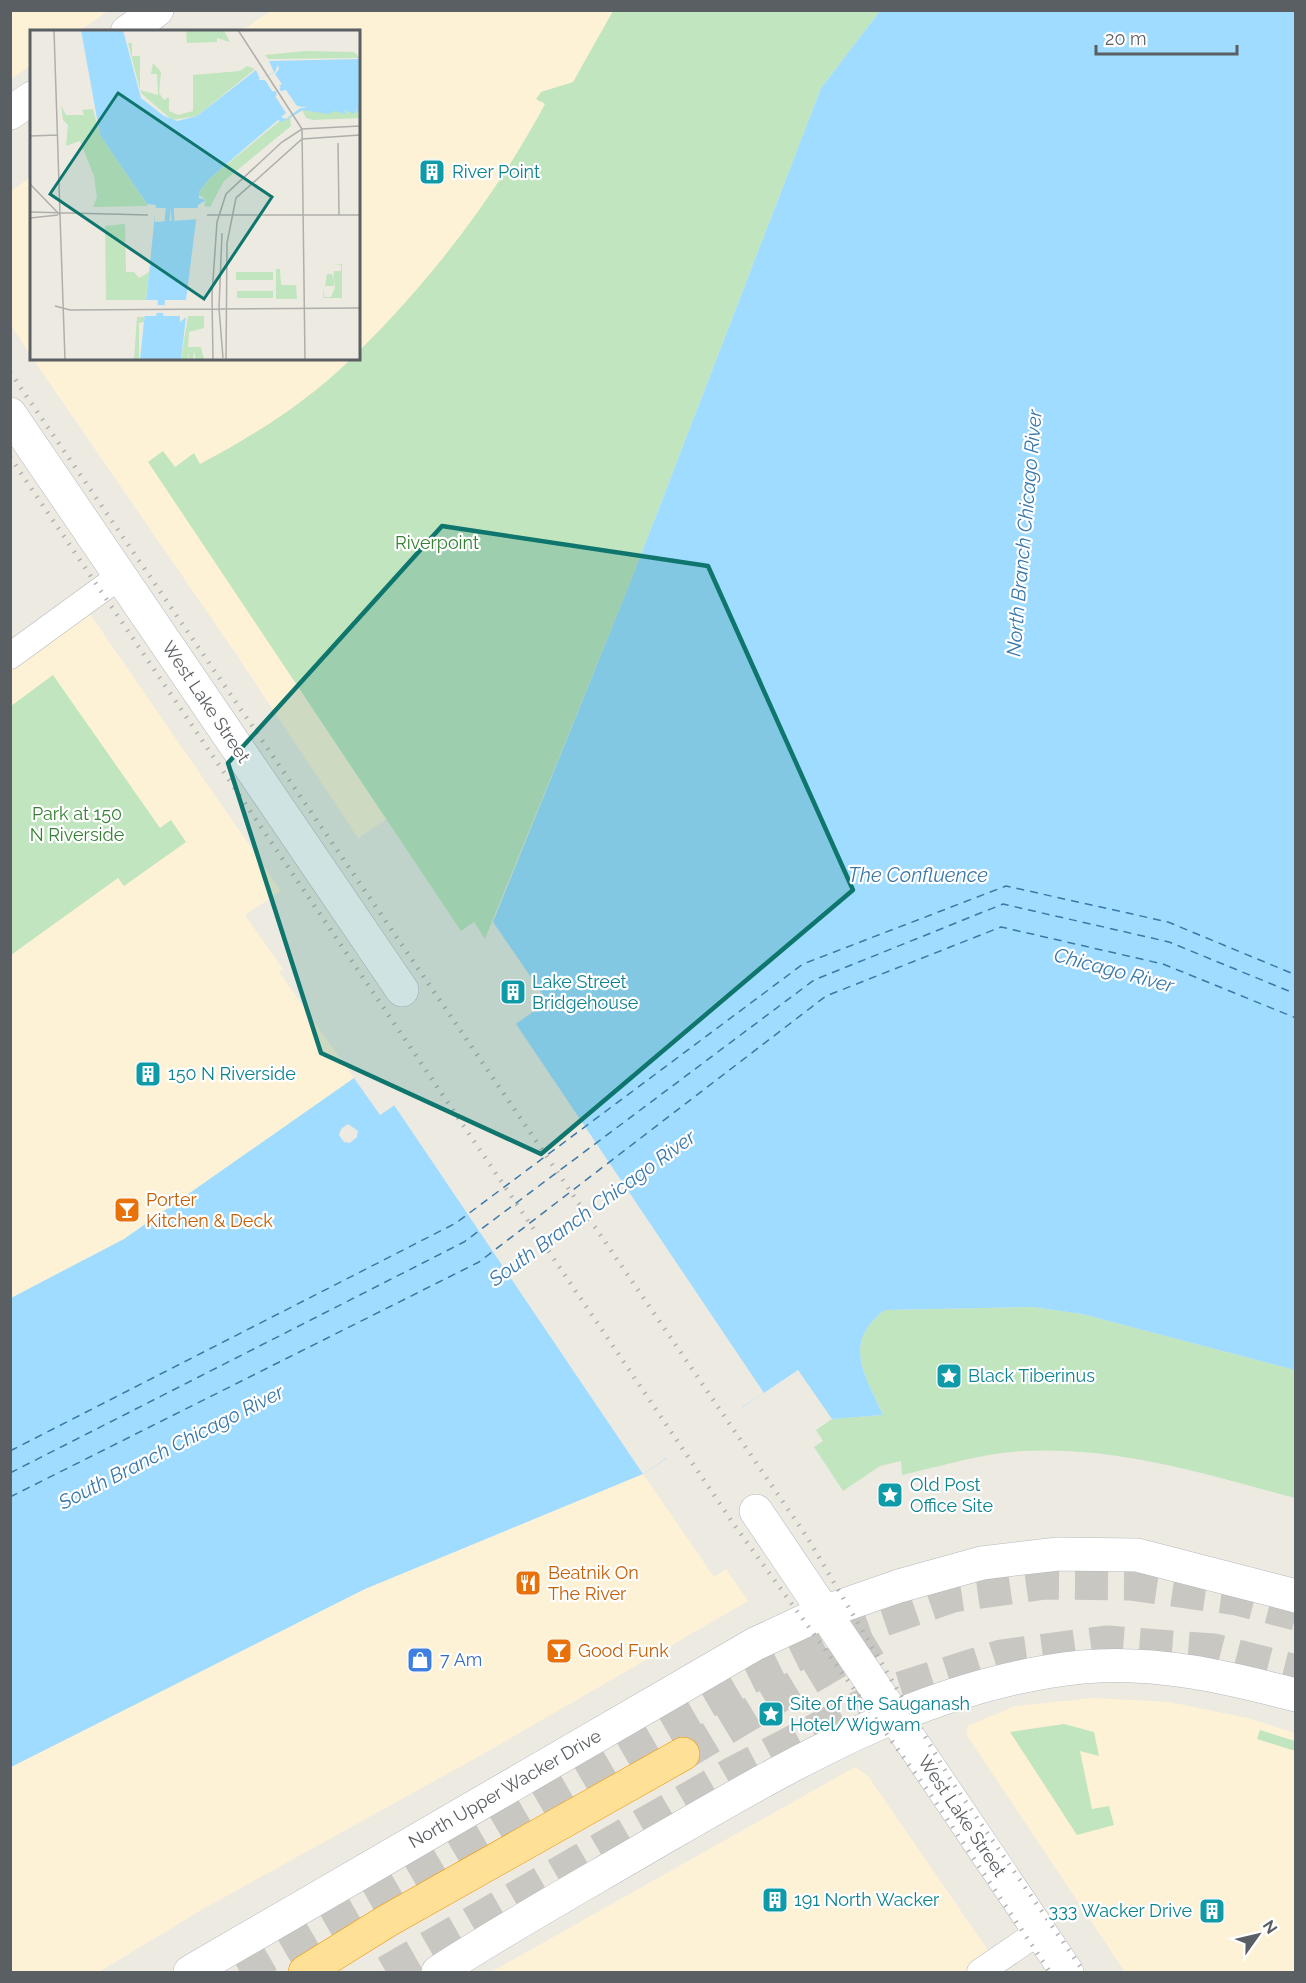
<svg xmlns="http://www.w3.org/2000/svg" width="1306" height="1983" viewBox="0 0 1306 1983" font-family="Raleway,sans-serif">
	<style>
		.commercial { fill: #fef2d6 }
		.green { fill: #c1e5be }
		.water { fill: #a0dcff; fill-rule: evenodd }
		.pier { fill: #edeae2 }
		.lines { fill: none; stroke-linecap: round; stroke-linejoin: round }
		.ferry { stroke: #3b78a8; stroke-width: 1.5; stroke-dasharray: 8 6; stroke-linecap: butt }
		.trunk-tunnel { stroke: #c8c7c2; stroke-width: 33; stroke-dasharray: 33 16; stroke-linecap: butt }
		.service-casing { stroke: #b5b8bc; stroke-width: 27 }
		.tertiary-casing { stroke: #b5b8bc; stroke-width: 34 }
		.secondary-casing { stroke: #b4b8bd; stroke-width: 34 }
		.trunk-casing { stroke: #ef9300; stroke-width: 34 }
		.service { stroke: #fff; stroke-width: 26 }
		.tertiary { stroke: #fff; stroke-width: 33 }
		.secondary { stroke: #fff; stroke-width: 33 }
		.trunk { stroke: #fee097; stroke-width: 33 }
		.rail { stroke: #b1b2b3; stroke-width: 4.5; stroke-dasharray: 1.5 8; stroke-linecap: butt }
		.marked { fill: #0f766e; fill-opacity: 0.2; stroke: #0f766e; stroke-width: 4.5; stroke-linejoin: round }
		.labels { text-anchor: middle; stroke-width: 4.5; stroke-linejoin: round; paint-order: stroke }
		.culture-label { font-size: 18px; fill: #0d838f; stroke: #fff; text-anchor: start }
		.park-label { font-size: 18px; fill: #358133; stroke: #fff }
		.street-label { font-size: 18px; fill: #5a5f63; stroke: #fff }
		.food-label { font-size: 18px; fill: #c56008; stroke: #fff; text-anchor: start }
		.shop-label { font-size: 18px; fill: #366cbe; stroke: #fff; text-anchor: start }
		.water-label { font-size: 20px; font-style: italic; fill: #3b78a8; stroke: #fff }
		.inset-river { fill: none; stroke: #a0dcff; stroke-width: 3 }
		.inset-road { fill: none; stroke: #aeaeab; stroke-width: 1.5 }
		.view { fill: #0f766e; fill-opacity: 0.15; stroke: #0f766e; stroke-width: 3 }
		.inset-edge { fill: none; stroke: #5a5f63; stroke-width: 3 }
	</style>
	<rect width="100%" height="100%" fill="#edeae2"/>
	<!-- commercial -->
	<path class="commercial" d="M 11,10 L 108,10 L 108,11 L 79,31 L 32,32 L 31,65 L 11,79 Z
		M 271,11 L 880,11 L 841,60 L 485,939 L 474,922 L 461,931 L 388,818 L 358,838 L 236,654 L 33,359 L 358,358 L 358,32 L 241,31 Z
		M 31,177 L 31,356 L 11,325 L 10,192 Z
		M 83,604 L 281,891 L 245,915 L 283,969 L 279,972 L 354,1078 L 124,1239 L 11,1298 L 10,656 Z
		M 643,1474 L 714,1577 L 726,1569 L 748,1601 L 476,1758 L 203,1909 L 99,1972 L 11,1972 L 11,1767 L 365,1589 Z
		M 1093,1698 L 1169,1702 L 1248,1718 L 1295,1733 L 1295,1972 L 1125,1972 L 966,1734 L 968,1726 L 1015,1706 Z
		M 855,1767 L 868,1776 L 1003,1972 L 491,1972 Z"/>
	<!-- green -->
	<path class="green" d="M 613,11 L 880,11 L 821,88 L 630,583 L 485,939 L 474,922 L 461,931 L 148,462 L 163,451 L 175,467 L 194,453 L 200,464 C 255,435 307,402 351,359 L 358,358 L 359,351 C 432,279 497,194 545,104 L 536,99 L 541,92 L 573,82 Z
		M 53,675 L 160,828 L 171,820 L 186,842 L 124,886 L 118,878 L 11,955 L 11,706 Z
		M 1032,1307 L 1082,1314 L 1295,1370 L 1295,1498 C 1206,1474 1117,1446 1023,1451 C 983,1453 942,1466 902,1475 L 901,1461 L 880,1466 L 843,1491 L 814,1447 L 823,1441 L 816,1430 L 832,1419 L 883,1415 C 864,1373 842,1342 885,1310 Z
		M 1064,1724 L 1094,1732 L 1099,1756 L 1080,1751 L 1092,1809 L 1109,1806 L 1114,1825 L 1077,1835 L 1010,1732 Z
		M 1260,1730 L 1295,1741 L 1295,1751 L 1257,1739 Z"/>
	<!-- water -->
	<path class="water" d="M 880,11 L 1295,11 L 1295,1370 L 1082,1314 L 1032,1307 L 885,1310 C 842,1342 864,1373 883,1415 L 832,1419 L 798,1370 L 643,1474 L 365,1589 L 11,1767 L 11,1298 L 124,1239 L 354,1078 L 380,1115 L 548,1002 L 493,922 L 630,583 L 821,88 ZM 348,1124 L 358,1131 L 357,1137 L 350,1143 L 344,1142 L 339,1135 L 341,1129 Z"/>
	<!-- pier -->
	<path class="pier" d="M 514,1021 L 764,1393 L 742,1407 L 743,1410 L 668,1460 L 666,1458 L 643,1474 L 392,1102 Z"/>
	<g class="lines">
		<!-- ferry -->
		<path class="ferry" d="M 10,1451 L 456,1223 L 803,964 L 1006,886 L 1168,922 L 1296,975
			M 10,1473 L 464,1242 L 814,980 L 1003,904 L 1169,942 L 1296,994
			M 10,1497 L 479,1262 L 826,996 L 1001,927 L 1163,964 L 1296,1018"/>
		<!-- trunk-tunnel -->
		<path class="trunk-tunnel" d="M 683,1754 L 875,1639
			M 240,1972 L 743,1681 L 831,1638 L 953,1596 L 1045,1583 L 1130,1584 L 1237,1599 L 1296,1614
			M 386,1972 L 731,1774 L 888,1692 L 1001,1656 L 1106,1642 L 1214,1650 L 1296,1671"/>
		<!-- service casing -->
		<g class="service-casing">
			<path id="service" d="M 10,656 L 120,576
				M 980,1972 L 1040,1931"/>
		</g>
		<!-- tertiary casing -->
		<g class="tertiary-casing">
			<path id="tertiary" d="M 127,32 L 157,10
				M 10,113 L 32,98"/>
		</g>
		<!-- secondary casing -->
		<g class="secondary-casing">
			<path id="secondary" d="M 10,414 L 402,990
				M 756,1511 L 1067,1972
				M 190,1972 L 755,1644 L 824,1612 L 899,1586 L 982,1563 L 1058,1554 L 1137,1555 L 1296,1596
				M 438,1972 C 509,1926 583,1885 656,1842 C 790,1765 925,1683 1082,1667 C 1154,1660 1227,1677 1296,1695"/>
		</g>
		<!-- trunk casing -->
		<g class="trunk-casing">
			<path id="trunk" d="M 305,1972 L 387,1921 L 683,1754"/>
		</g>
		<!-- service -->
		<use href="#service" class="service"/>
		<!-- tertiary -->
		<use href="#tertiary" class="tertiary"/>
		<!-- secondary -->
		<use href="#secondary" class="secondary"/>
		<!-- trunk -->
		<use href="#trunk" class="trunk"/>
		<!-- rail -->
		<path class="rail" d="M 10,372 L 807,1537 L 952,1782 L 1084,1972
			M 10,457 L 735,1526 L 929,1792 L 1050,1972"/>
	</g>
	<!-- marked area -->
	<path class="marked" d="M 442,526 L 708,566 L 853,890 L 541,1154 L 321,1053 L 228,763 Z"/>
	<!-- icons -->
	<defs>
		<g id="building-square" transform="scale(1.35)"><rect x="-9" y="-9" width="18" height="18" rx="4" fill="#0f9aa8" stroke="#fff"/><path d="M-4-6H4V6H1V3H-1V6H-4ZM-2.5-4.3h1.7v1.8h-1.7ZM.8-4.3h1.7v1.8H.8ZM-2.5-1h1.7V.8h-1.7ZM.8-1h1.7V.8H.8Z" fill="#fff"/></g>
		<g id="bar-square" transform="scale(1.35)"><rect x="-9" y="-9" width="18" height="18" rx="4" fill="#e8710a" stroke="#fff"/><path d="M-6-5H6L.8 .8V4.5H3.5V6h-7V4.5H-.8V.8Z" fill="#fff"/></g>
		<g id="sight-square" transform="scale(1.35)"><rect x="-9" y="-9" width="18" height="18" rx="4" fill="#0f9aa8" stroke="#fff"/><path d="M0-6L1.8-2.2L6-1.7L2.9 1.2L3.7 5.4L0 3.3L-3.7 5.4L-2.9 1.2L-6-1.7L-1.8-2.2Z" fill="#fff"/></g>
		<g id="restaurant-square" transform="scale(1.35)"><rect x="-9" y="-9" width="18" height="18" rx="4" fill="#e8710a" stroke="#fff"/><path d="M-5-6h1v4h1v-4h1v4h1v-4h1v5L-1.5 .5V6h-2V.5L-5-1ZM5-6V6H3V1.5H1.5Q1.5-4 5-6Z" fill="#fff"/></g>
		<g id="shop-square" transform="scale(1.35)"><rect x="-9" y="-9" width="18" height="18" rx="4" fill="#3f7fe0" stroke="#fff"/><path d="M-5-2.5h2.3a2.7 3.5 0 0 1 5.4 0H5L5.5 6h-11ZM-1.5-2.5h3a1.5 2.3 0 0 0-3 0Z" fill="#fff"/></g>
	</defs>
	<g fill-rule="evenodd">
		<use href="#building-square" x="432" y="172"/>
		<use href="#building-square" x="513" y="992"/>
		<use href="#building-square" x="148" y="1074"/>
		<use href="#bar-square" x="127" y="1210"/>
		<use href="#sight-square" x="949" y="1376"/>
		<use href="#sight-square" x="890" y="1495"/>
		<use href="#restaurant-square" x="528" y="1583"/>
		<use href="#bar-square" x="559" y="1651"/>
		<use href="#shop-square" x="420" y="1660"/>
		<use href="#sight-square" x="771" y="1714"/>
		<use href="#building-square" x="775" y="1900"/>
		<use href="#building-square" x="1212" y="1911"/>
	</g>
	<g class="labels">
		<!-- culture labels -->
		<g class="culture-label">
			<text x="452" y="178">River Point</text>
			<text x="532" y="988">Lake Street<tspan x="532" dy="21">Bridgehouse</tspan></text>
			<text x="168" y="1080">150 N Riverside</text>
			<text x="968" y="1382">Black Tiberinus</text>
			<text x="910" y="1491">Old Post<tspan x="910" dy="21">Office Site</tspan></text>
			<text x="790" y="1710">Site of the Sauganash<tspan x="790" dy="21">Hotel/Wigwam</tspan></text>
			<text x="794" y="1906">191 North Wacker</text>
			<text x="1192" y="1917" text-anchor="end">333 Wacker Drive</text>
		</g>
		<!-- park labels -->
		<g class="park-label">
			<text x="437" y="549">Riverpoint</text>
			<text x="77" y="820">Park at 150<tspan x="77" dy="21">N Riverside</tspan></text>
		</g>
		<!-- street labels -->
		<g class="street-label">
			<text transform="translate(206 702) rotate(56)" y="6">West Lake Street</text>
			<text transform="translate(505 1789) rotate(-30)" y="6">North Upper Wacker Drive</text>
			<text transform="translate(962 1816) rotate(56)" y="6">West Lake Street</text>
		</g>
		<!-- food labels -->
		<g class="food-label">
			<text x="146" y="1206">Porter<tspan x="146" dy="21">Kitchen &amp; Deck</tspan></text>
			<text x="548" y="1579">Beatnik On<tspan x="548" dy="21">The River</tspan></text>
			<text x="578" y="1657">Good Funk</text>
		</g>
		<!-- shop labels -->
		<g class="shop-label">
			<text x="440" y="1666">7 Am</text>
		</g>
		<!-- water labels -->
		<g class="water-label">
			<text transform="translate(1024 533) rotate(-85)" y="7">North Branch Chicago River</text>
			<text x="918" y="882">The Confluence</text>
			<text transform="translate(1114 970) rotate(15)" y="7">Chicago River</text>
			<text transform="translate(592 1208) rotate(-36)" y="7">South Branch Chicago River</text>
			<text transform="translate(171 1447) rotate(-27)" y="7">South Branch Chicago River</text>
		</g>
	</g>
	<!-- overview -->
	<g transform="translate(30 30)">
		<rect width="330" height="330" fill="#edeae2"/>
		<path d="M 156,0 L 194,0 L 200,12 L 187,8 L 187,12 L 157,13 ZM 98,13 L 102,13 L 102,26 L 110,26 L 110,60 L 128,65 L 127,44 L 121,44 L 123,33 L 131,42 L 129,63 L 134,70 L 139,67 L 139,81 L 148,85 L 163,81 L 163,45 L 210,41 L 217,36 L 225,39 L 167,86 L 142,90 L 112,64 L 110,60 ZM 275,21 L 324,22 L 330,28 L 238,29 L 235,25 ZM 31,75 L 36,85 L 54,85 L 52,80 L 63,79 L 70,105 L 118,176 L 63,177 L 67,168 L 64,146 L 50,111 L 36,116 L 38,95 L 33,90 ZM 268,76 L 283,81 L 330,80 L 330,88 L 283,90 L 276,88 L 272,80 L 260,88 L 261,96 L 194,151 L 180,177 L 174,176 L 176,170 L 168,164 L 179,149 ZM 95,194 L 96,242 L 104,242 L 109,248 L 119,242 L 116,270 L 76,270 L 75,196 ZM 304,234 L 312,234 L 312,268 L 293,268 L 293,257 L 294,267 L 301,267 L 305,257 L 304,250 L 304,256 L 295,256 L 297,244 L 302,244 L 303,250 L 304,241 L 311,241 L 311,235 ZM 246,239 L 250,239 L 251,255 L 266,255 L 267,269 L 246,269 ZM 206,242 L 243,242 L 243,250 L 206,250 ZM 207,261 L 243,261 L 243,268 L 207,268 ZM 158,286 L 174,286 L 174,298 L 159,302 L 158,317 L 171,317 L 174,330 L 166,330 L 164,321 L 163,330 L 159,330 L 158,322 L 158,330 L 151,330 ZM 107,287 L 114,287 L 114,292 L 109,293 L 109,328 L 104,330 Z" fill="#c1e5be"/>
		<path d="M 51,0 L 93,0 L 111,68 L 134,86 L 147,91 L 167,86 L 226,40 L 230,49 L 244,42 L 239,31 L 330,29 L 330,84 L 326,80 L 324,84 L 315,80 L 315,84 L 305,81 L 298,84 L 273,80 L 252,92 L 248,90 L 179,149 L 169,162 L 169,168 L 176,170 L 168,175 L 156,270 L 150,270 L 150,292 L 156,287 L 151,330 L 110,330 L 126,175 L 117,174 L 70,105 Z" fill="#a0dcff"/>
		<path d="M 248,35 L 249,39 L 245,44 L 267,76 L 278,78 L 270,78 L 256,89 L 251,87 L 256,83 L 235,50 L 228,50 L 245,42 ZM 125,178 L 168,178 L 171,189 L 125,192 ZM 114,270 L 154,270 L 154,286 L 114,286 Z" fill="#edeae2"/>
		<path class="inset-river" d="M 250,57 L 262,49 L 330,49M 250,60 L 263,51 L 330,51M 252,60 L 263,53 L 330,52M 129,275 L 141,133 L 244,62M 131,275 L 143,134 L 246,62M 133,275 L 143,193 L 141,152 L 144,135 L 246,64M 125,330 L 128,283M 126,330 L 130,283M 128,330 L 132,283"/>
		<path class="inset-road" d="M 24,0 L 30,185M 208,0 L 272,99 L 275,330M 0,106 L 28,105M 308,113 L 309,185M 0,154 L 30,185M 0,182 L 118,185M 30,185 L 35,330M 177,185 L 330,185M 0,188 L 28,185M 25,276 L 40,280 L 330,278M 189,278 L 193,328M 189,278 L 192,203M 183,330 L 182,265 L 187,192 L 196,164 L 252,112 L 272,99 L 330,96M 196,330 L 197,213 L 206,168 L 272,109 L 330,105"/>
		<path class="view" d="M 88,63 L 242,167 L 174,269 L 20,164 Z"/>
		<rect width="330" height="330" class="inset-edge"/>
	</g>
	<!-- border -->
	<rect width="1306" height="1983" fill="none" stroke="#5a5f63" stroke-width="24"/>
	<!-- north arrow -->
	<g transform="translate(1258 1935) rotate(56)" stroke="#ffffff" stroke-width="4.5" paint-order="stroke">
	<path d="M0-4.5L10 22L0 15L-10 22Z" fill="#5a5f63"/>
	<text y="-9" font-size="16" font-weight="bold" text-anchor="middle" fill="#5a5f63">N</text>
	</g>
	<!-- scale -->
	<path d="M1096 45v9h141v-9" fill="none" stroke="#5a5f63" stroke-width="3"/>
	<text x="1105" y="45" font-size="18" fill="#5a5f63" stroke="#ffffff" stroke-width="4.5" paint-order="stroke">20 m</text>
</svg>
